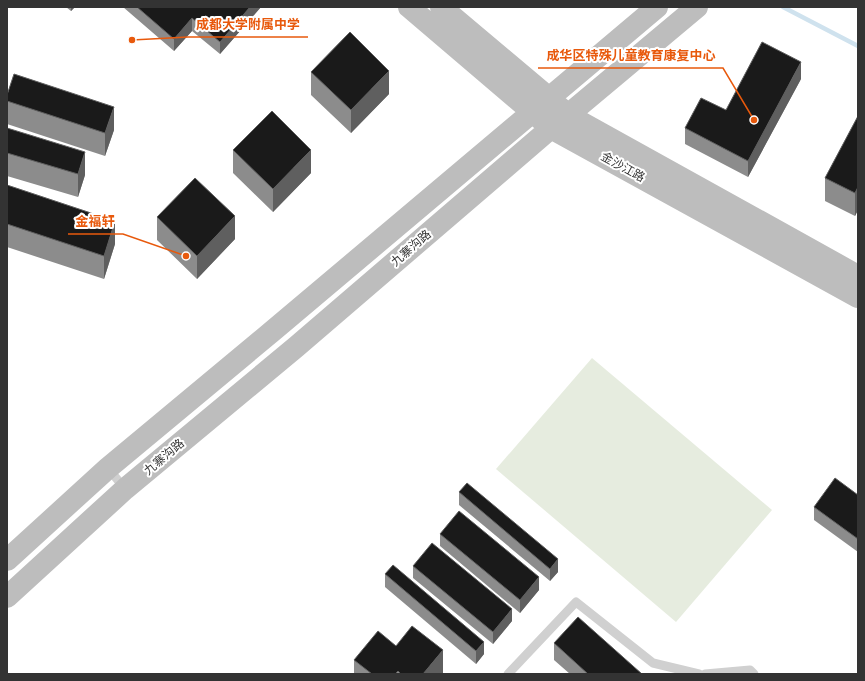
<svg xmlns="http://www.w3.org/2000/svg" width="865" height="681" viewBox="0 0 865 681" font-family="'Sofia Sans Condensed','Noto Sans SC',sans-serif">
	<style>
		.green { fill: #e6ecdf }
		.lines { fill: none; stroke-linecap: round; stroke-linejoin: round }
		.stream { stroke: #cfe2ee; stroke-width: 4.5 }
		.lane { stroke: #d0d0d0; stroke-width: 9 }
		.secondary { stroke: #bdbdbd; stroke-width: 22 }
		.wall { fill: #8c8c8c }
		.shaded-wall { fill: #5f5f5f }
		.building { fill: #1a1a1a; stroke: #5f5f5f }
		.labels { text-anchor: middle; stroke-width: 4; stroke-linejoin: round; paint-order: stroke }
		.street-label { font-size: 12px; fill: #333; stroke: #fff }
		.leader { fill: none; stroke: #e8590c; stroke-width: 1.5 }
		.callout-dot { fill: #e8590c; stroke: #fff; stroke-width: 1.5 }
		.callout-label { font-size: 13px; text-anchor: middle; font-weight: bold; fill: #e8590c; stroke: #fff; stroke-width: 4; stroke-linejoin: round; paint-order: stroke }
	</style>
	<rect width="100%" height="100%" fill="#fff"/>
	<!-- green -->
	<path class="green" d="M 592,358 L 772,510 L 676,622 L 496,469 Z"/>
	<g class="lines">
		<!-- stream -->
		<path class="stream" d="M 783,7 L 858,46"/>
		<!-- lane -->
		<path class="lane" d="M 108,468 L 125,489
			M 508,674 L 576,602 L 653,663 L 699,674
			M 705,674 L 750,670 L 754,674"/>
		<!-- secondary -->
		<path class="secondary" d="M 409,7 L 551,128 L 858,297
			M 441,7 L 549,98 L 568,115 L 858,276
			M 7,560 L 108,468 L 275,329 L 657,7
			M 7,597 L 125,489 L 296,347 L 551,128 L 568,115 L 697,7"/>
	</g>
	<!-- wall -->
	<path class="wall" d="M 66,7 L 75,7 L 71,11 Z
		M 123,7 L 261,7 L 220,54 L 192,31 L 174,51 Z
		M 311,72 L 389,94 L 351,133 L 311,95 Z
		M 801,79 L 748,177 L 685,144 L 685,128 Z
		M 7,95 L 114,130 L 105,156 L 7,124 Z
		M 858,116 L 858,210 L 855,216 L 825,201 L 825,178 Z
		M 7,128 L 85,175 L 78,197 L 7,176 Z
		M 233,150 L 311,173 L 273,212 L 233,173 Z
		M 7,185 L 115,244 L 104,279 L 7,247 Z
		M 157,217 L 235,239 L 197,279 L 157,240 Z
		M 459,492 L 558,572 L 550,581 L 459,505 Z
		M 858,495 L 858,552 L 814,520 L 814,507 Z
		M 440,534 L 539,590 L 520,613 L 440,546 Z
		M 413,566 L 512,621 L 493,644 L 413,578 Z
		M 385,574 L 484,654 L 476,664 L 385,587 Z
		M 554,643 L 642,674 L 570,674 L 554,660 Z
		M 396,646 L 443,673 L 442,674 L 354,674 L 354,660 Z"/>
	<!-- shaded-wall -->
	<path class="shaded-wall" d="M 71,7 L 75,7 L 71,11 Z
		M 250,7 L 261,7 L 220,54 L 220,42 Z
		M 192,18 L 192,31 L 174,51 L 174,39 Z
		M 801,62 L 801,79 L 748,177 L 748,161 Z
		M 389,71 L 389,94 L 351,133 L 351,110 Z
		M 114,107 L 114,130 L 105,156 L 105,133 Z
		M 311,150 L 311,173 L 273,212 L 273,189 Z
		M 85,152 L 85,175 L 78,197 L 78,174 Z
		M 858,187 L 858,210 L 855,216 L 855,193 Z
		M 235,216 L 235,239 L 197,279 L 197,256 Z
		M 115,221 L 115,244 L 104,279 L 104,256 Z
		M 558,559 L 558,572 L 550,581 L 550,569 Z
		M 539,577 L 539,590 L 520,613 L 520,600 Z
		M 512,609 L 512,621 L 493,644 L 493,632 Z
		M 484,642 L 484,654 L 476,664 L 476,651 Z
		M 443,650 L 443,673 L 442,674 L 423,674 Z"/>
	<!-- building -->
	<path class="building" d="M 137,7 L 250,7 L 220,42 L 192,18 L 174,39 Z
		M 350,32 L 389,71 L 351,110 L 311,72 Z
		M 762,42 L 801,62 L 748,161 L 685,128 L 701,98 L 726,110 Z
		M 14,74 L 114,107 L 105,133 L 7,101 L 7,95 Z
		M 272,111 L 311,150 L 273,189 L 233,150 Z
		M 858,116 L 858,187 L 855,193 L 825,178 Z
		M 7,128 L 85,152 L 78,174 L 7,153 Z
		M 195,178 L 235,216 L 197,256 L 157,217 Z
		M 7,185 L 115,221 L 104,256 L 7,224 Z
		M 835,478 L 858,495 L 858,539 L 814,507 Z
		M 467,483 L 558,559 L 550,569 L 459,492 Z
		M 459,511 L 539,577 L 520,600 L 440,534 Z
		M 432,543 L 512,609 L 493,632 L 413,566 Z
		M 393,565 L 484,642 L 476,651 L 385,574 Z
		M 578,617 L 642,674 L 588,674 L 554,643 Z
		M 412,626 L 443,650 L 423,674 L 401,674 L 398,671 L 395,674 L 372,674 L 354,660 L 378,631 L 396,646 Z"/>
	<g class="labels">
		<!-- street labels -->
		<g class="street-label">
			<text transform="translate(623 167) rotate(29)" y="4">金沙江路</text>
			<text transform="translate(411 248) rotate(-41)" y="4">九寨沟路</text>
			<text transform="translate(164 457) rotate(-40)" y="4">九寨沟路</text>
		</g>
	</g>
	<!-- callouts -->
	<path class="leader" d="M132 40L188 37H308M754 120L723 68H538M186 256L123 234H68"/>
	<g class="callout-dot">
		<circle cx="132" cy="40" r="4"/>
		<circle cx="754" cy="120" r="4"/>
		<circle cx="186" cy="256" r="4"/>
	</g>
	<g class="callout-label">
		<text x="248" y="29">成都大学附属中学</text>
		<text x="631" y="60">成华区特殊儿童教育康复中心</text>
		<text x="95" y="226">金福轩</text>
	</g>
	<!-- border -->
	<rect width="865" height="681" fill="none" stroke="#333333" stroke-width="16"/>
</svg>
